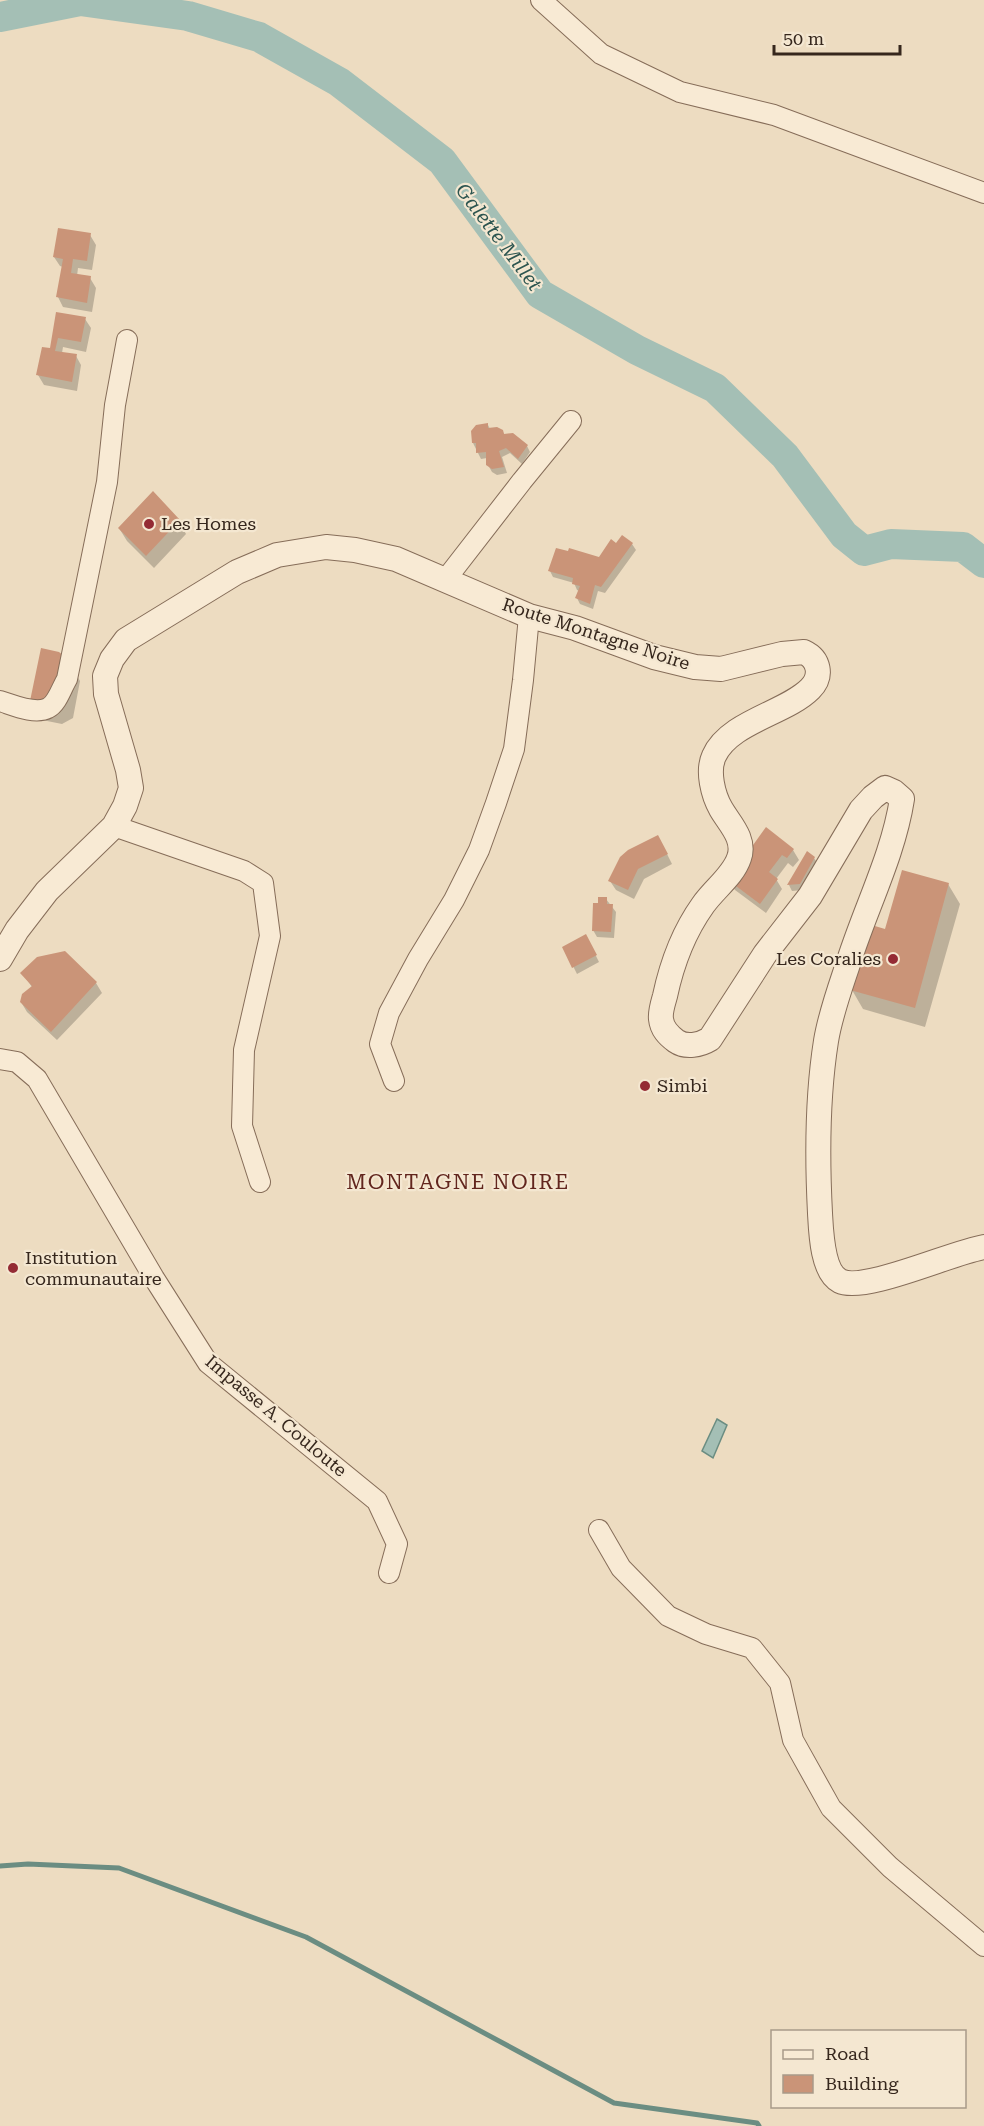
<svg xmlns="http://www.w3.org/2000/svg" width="984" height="2126" viewBox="0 0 984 2126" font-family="'Roboto Serif',serif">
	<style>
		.water { fill: #a4bfb5; stroke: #6b8d82; stroke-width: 1.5 }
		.shadow { fill: #0003 }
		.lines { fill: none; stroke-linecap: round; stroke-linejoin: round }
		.stream { stroke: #6b8d82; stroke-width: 5 }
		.river { stroke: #a4bfb5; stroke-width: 30 }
		.building { fill: #ca9478 }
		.minor-casing { stroke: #866d59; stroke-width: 22 }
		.tertiary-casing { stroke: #866d59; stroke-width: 26 }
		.minor { stroke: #f8ead4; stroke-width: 20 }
		.tertiary { stroke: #f8ead4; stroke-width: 24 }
		.poi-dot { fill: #942b34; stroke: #f4e7d1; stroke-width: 2 }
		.labels { text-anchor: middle; stroke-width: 4.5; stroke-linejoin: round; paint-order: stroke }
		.poi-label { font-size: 18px; fill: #36271d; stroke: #f4e7d1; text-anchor: start }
		.street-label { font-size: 18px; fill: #36271d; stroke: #f4e7d1 }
		.water-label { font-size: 20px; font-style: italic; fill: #2d5550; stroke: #f4e7d1 }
		.quarter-label { font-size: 21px; letter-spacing: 1.5px; fill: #62261e; stroke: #f4e7d1 }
	</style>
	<rect width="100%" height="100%" fill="#eddcc1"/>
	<!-- water -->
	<path class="water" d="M 717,1419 L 727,1425 L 713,1458 L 702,1451 Z"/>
	<!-- shadow -->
	<path class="shadow" d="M 90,235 L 96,245 L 92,270 L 78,268 L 77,276 L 90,278 L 96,288 L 92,312 L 63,307 L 58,297 L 63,267 L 60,266 L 54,257 Z
		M 57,314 L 85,319 L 91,328 L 86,352 L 63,347 L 62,353 L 76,356 L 81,365 L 77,391 L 44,385 L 38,375 L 51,350 Z
		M 488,425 L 490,429 L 502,431 L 505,435 L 527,446 L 530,452 L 522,464 L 510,453 L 502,457 L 507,473 L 497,475 L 492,472 L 488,465 L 487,458 L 481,459 L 473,443 L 473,432 Z
		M 179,521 L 186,534 L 154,568 L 127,541 L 119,528 Z
		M 632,544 L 636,550 L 605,593 L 598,591 L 593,609 L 580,604 L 577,598 L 579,591 L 577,590 L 574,583 L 553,577 L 550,571 L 599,558 L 617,545 Z
		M 69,662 L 80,681 L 73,718 L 62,724 L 42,720 L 31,700 Z
		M 766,830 L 793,850 L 799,860 L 793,867 L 788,863 L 776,879 L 782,889 L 766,913 L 735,890 L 729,880 Z
		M 663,846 L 672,864 L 644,879 L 634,899 L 616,890 L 610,881 Z
		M 807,854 L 814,858 L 818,864 L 803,890 L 792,891 L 789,885 Z
		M 948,884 L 960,904 L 925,1027 L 863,1009 L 852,990 L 886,930 Z
		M 606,899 L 616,912 L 614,938 L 597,937 L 593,930 L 599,905 Z
		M 586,936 L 599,962 L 577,974 L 564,948 Z
		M 64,953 L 96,983 L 102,993 L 57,1040 L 27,1012 L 21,1002 L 32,987 L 22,973 Z"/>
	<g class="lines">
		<!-- stream -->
		<path class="stream" d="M 0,1866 L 28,1864 L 119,1868 L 306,1937 L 614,2103 L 757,2123 L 759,2126"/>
		<!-- river -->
		<path class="river" d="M 0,17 L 80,1 L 188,16 L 259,37 L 339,82 L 442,161 L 540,294 L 637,350 L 715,388 L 785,456 L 844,535 L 864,551 L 891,544 L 963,547 L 984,563"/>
	</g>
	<!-- building -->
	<path class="building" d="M 58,228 L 91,233 L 87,261 L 73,259 L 71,273 L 91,276 L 87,303 L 56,297 L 63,259 L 53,257 Z
		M 56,312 L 86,317 L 81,342 L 58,338 L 55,351 L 77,354 L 72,382 L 36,375 L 42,347 L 50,348 Z
		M 488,423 L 488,428 L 497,427 L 503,430 L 504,434 L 513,433 L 528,445 L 518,459 L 506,448 L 499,451 L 504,467 L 492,469 L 486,465 L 486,452 L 476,453 L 476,443 L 472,443 L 471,431 L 476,425 Z
		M 153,491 L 180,520 L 146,556 L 118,528 Z
		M 622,535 L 633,543 L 601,587 L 595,585 L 590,604 L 575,598 L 580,586 L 572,584 L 573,578 L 548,571 L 556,548 L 568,551 L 569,548 L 599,557 L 611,539 L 616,543 Z
		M 41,648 L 59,652 L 70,661 L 51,705 L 30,701 Z
		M 766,827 L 794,849 L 787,858 L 782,855 L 769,872 L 778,879 L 760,904 L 728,880 Z
		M 658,835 L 668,854 L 638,869 L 628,890 L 608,881 L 620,857 L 628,850 Z
		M 807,851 L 815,857 L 800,884 L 787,885 Z
		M 902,870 L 949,883 L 915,1008 L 850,990 L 868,924 L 885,929 Z
		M 598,897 L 607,897 L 607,904 L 613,904 L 611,932 L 592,931 L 593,903 L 598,903 Z
		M 586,934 L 597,955 L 572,968 L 562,947 Z
		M 65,951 L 97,982 L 51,1032 L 20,1002 L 22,994 L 32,986 L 20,973 L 37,957 Z"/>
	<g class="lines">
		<!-- minor casing -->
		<g class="minor-casing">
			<path id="minor" d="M 541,0 L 601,54 L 680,92 L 774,115 L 984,193
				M 446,579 L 522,481 L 571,421
				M 0,701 C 13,705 35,715 48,708 C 57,704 62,687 67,679 L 107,482 L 115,405 L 127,340
				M 114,826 L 244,871 L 263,883 L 270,936 L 244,1050 L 242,1126 L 260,1182
				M 0,1059 L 17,1062 L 37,1079 L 154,1278 L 208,1363 L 377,1501 L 397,1544 L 389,1573
				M 394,1081 L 380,1044 L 389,1013 L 418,959 L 454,900 L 479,850 L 496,803 L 514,749 L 523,680 L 529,616
				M 599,1530 L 621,1568 L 668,1616 L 706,1634 L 752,1648 L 780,1683 L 793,1740 L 831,1808 L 890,1867 L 984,1946"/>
		</g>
		<!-- tertiary casing -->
		<g class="tertiary-casing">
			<path id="tertiary" d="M 0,959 L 17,930 L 47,891 L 114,826 L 125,806 L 131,788 L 128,770 L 106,694 L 105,676 L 112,659 L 126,640 L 237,572 L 277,555 L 326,547 L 355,550 L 396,559 L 529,616 L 575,628 L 654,657 L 695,667 L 721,669 L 782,654 L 804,652 C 819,659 823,676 810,689 C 786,713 729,722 714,756 C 707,771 713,795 721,809 C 729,823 746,839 739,858 C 733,876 714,889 703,905 C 683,933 672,963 665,996 C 663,1003 660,1012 661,1019 C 662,1029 668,1035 676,1041 C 686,1048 700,1045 710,1039 L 765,954 L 810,896 L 861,810 L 873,797 L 885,788 L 894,792 L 902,799 C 893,857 864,911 847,967 C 839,991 830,1016 826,1041 C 817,1098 817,1156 820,1213 C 821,1231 822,1272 840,1281 C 864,1293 953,1252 984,1247"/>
		</g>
		<!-- minor -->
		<use href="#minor" class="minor"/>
		<!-- tertiary -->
		<use href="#tertiary" class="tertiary"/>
	</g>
	<!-- markers -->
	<g class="poi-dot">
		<circle cx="149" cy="524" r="6"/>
		<circle cx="893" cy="959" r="6"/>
		<circle cx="645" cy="1086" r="6"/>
		<circle cx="13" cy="1268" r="6"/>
	</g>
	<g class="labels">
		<!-- poi labels -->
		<g class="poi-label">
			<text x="161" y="530">Les Homes</text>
			<text x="881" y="965" text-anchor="end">Les Coralies</text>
			<text x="657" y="1092">Simbi</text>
			<text x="25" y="1264">Institution<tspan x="25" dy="21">communautaire</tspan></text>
		</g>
		<!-- street labels -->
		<g class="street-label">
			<text transform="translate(596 634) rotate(18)" y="6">Route Montagne Noire</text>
			<text transform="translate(276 1416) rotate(40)" y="6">Impasse A. Couloute</text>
		</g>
		<!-- water labels -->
		<g class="water-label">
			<text transform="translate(499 237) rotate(53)" y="7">Galette Millet</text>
		</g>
		<!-- quarter labels -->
		<g class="quarter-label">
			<text x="458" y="1189">MONTAGNE NOIRE</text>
		</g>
	</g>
	<!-- legend -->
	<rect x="771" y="2030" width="195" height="78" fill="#f4e7d1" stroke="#a89a89" stroke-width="1.5"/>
	<rect x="783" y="2050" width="30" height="9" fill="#f8ead4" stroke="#a89a89" stroke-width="1.5"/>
	<text x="825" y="2060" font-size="18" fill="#36271d">Road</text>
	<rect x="783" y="2075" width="30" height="18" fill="#ca9478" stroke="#a89a89" stroke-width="1.5"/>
	<text x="825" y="2090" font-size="18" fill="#36271d">Building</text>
	<!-- scale -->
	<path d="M774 45v9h126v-9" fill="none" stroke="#36271d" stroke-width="3"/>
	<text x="783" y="45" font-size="18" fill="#36271d" stroke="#f4e7d1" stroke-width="4.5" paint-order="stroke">50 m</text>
</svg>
